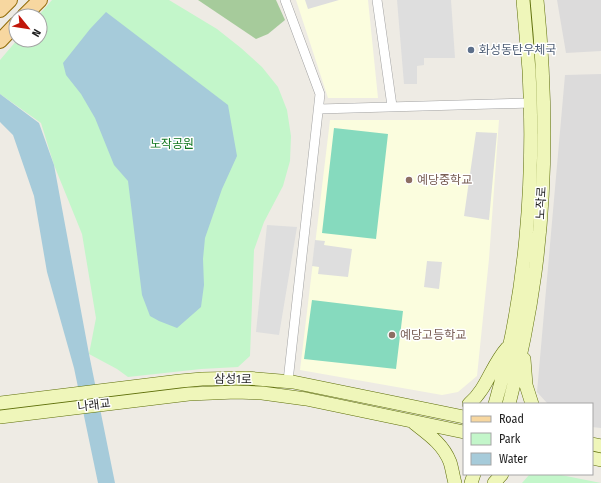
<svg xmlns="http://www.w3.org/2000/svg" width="601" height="483" viewBox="0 0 601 483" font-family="'Fira Sans Condensed','Noto Sans KR',sans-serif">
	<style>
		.residential { fill: #dcdbdb }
		.education { fill: #fbfdde }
		.forest { fill: #a6cb9b }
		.park { fill: #c3f6ca }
		.pitch { fill: #86dabe }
		.parking { fill: #dedede }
		.water { fill: #a6cbda }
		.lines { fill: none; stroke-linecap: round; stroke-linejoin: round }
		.street-casing { stroke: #a2a2a2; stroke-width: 10 }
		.secondary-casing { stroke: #5e6f0a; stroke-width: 14 }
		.primary-casing { stroke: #906b07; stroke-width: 16 }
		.street { stroke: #fff; stroke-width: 9 }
		.secondary { stroke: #eff6ba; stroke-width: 13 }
		.primary { stroke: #f7d7a0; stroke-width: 14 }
		.service-dot { fill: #5c6f8a; stroke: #fff; stroke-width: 1.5 }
		.education-dot { fill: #8d6e63; stroke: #fff; stroke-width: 1.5 }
		.labels { text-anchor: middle; stroke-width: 3; stroke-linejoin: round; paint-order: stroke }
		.service-label { font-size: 12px; fill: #4e5e75; stroke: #fff; text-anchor: start }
		.park-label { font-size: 12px; fill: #117620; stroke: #fff }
		.education-label { font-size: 12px; fill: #785e54; stroke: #fff; text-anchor: start }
		.street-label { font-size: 12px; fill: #1e1e1e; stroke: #fff }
	</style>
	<rect width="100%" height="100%" fill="#eeebe4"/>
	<!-- residential -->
	<path class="residential" d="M 557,0 L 601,0 L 601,51 L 566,53 Z
		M 601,74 L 601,428 L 592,427 L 592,404 L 548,404 L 537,392 L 565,75 Z"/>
	<!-- education -->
	<path class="education" d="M 296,0 L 368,0 L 378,98 L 328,98 Z
		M 330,120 L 499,120 L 489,259 L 477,376 L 458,392 L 442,395 L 300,370 Z"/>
	<!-- forest -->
	<path class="forest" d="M 198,0 L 276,0 L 285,20 L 268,34 L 256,39 Z"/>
	<!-- park -->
	<path class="park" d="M 52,0 L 169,0 L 217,29 L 241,48 L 262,67 L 278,87 L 287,110 L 291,136 L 290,161 L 283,186 L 264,222 L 254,250 L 250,356 L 238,367 L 201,369 L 128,377 L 117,369 L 89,354 L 96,318 L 82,234 L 54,165 L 41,123 L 0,94 L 0,60 L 17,40 L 40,40 L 40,16 L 38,16 Z
		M 533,474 L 556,474 L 601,483 L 522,483 L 529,475 Z"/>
	<!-- pitch -->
	<path class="pitch" d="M 334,128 L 388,134 L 376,239 L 322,233 Z
		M 312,300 L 403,311 L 396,369 L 304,359 Z"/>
	<!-- parking -->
	<path class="parking" d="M 305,0 L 339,0 L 308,9 Z
		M 397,0 L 451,0 L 455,58 L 424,58 L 424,65 L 417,66 L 417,84 L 404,84 Z
		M 476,132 L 497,133 L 489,220 L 464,216 Z
		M 267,225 L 297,227 L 279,335 L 256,332 Z
		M 315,240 L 325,241 L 324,245 L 352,249 L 348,277 L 318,274 L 319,267 L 312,266 Z
		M 427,261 L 442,262 L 439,289 L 424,287 Z"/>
	<!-- water -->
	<path class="water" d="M 106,12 L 228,105 L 237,156 L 222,189 L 205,238 L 203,259 L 204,285 L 201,307 L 177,328 L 159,321 L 150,316 L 142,295 L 128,181 L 114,165 L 95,118 L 81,94 L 66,75 L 63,63 L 90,29 Z
		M 0,94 L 39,123 L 54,165 L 89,354 L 115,483 L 98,483 L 74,368 L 47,272 L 34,196 L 13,135 L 0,122 Z"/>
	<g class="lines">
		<!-- street casing -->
		<g class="street-casing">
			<path id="street" d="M 285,0 L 320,94 L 288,381
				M 377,0 L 392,106
				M 319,109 L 530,103"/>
		</g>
		<!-- secondary casing -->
		<g class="secondary-casing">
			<path id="secondary" d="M 524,359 L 526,385 L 532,404
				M 0,403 L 180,381 L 202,379 L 246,378 L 293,382 L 464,417
				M 469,404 C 487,389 491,366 507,348
				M 495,404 C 526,298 535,180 529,70 C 527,46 525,23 523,0
				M 509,404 C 520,361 529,317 535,273 C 547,183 546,90 537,0
				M 0,417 L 189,394 L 236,392 L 262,393 L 306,399 L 464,432
				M 414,423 C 428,434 443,444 450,462 C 452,468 453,476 455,483
				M 592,444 L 601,446
				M 592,458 L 601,460
				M 471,483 L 474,474
				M 494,483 L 502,474"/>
		</g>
		<!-- primary casing -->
		<g class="primary-casing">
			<path id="primary" d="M 0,10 L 10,0
				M 24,16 L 40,0
				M 0,41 L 16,24"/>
		</g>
		<!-- street -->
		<use href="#street" class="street"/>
		<!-- secondary -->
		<use href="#secondary" class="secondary"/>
		<!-- primary -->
		<use href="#primary" class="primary"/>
	</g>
	<!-- markers -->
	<circle class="service-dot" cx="471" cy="50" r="4"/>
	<g class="education-dot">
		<circle cx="409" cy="180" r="4"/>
		<circle cx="392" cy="335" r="4"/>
	</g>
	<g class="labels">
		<!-- service labels -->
		<g class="service-label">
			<text x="479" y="54">화성동탄우체국</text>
		</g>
		<!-- park labels -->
		<g class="park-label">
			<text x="172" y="148">노작공원</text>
		</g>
		<!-- education labels -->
		<g class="education-label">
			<text x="417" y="184">예당중학교</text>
			<text x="400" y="339">예당고등학교</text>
		</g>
		<!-- street labels -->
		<g class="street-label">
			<text transform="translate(541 203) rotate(-87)" y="4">노작로</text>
			<text transform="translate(233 379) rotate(1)" y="4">삼성1로</text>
			<text transform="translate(94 405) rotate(-7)" y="4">나래교</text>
		</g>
	</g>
	<!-- legend -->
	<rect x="463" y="403" width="130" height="72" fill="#ffffff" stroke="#a5a5a5"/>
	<rect x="471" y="416" width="20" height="6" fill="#f7d7a0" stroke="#a5a5a5"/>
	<text x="499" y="423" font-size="12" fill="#1e1e1e">Road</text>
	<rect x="471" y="433" width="20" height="12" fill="#c3f6ca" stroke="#a5a5a5"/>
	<text x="499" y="443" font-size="12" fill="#1e1e1e">Park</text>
	<rect x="471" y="453" width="20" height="12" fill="#a6cbda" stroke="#a5a5a5"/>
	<text x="499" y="463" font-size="12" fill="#1e1e1e">Water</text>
	<!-- north arrow -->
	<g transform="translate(28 28) rotate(120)"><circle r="19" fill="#ffffff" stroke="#a5a5a5"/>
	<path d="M0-3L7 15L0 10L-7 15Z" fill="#c1160a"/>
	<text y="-6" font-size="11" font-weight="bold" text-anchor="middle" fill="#1e1e1e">N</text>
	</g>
</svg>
